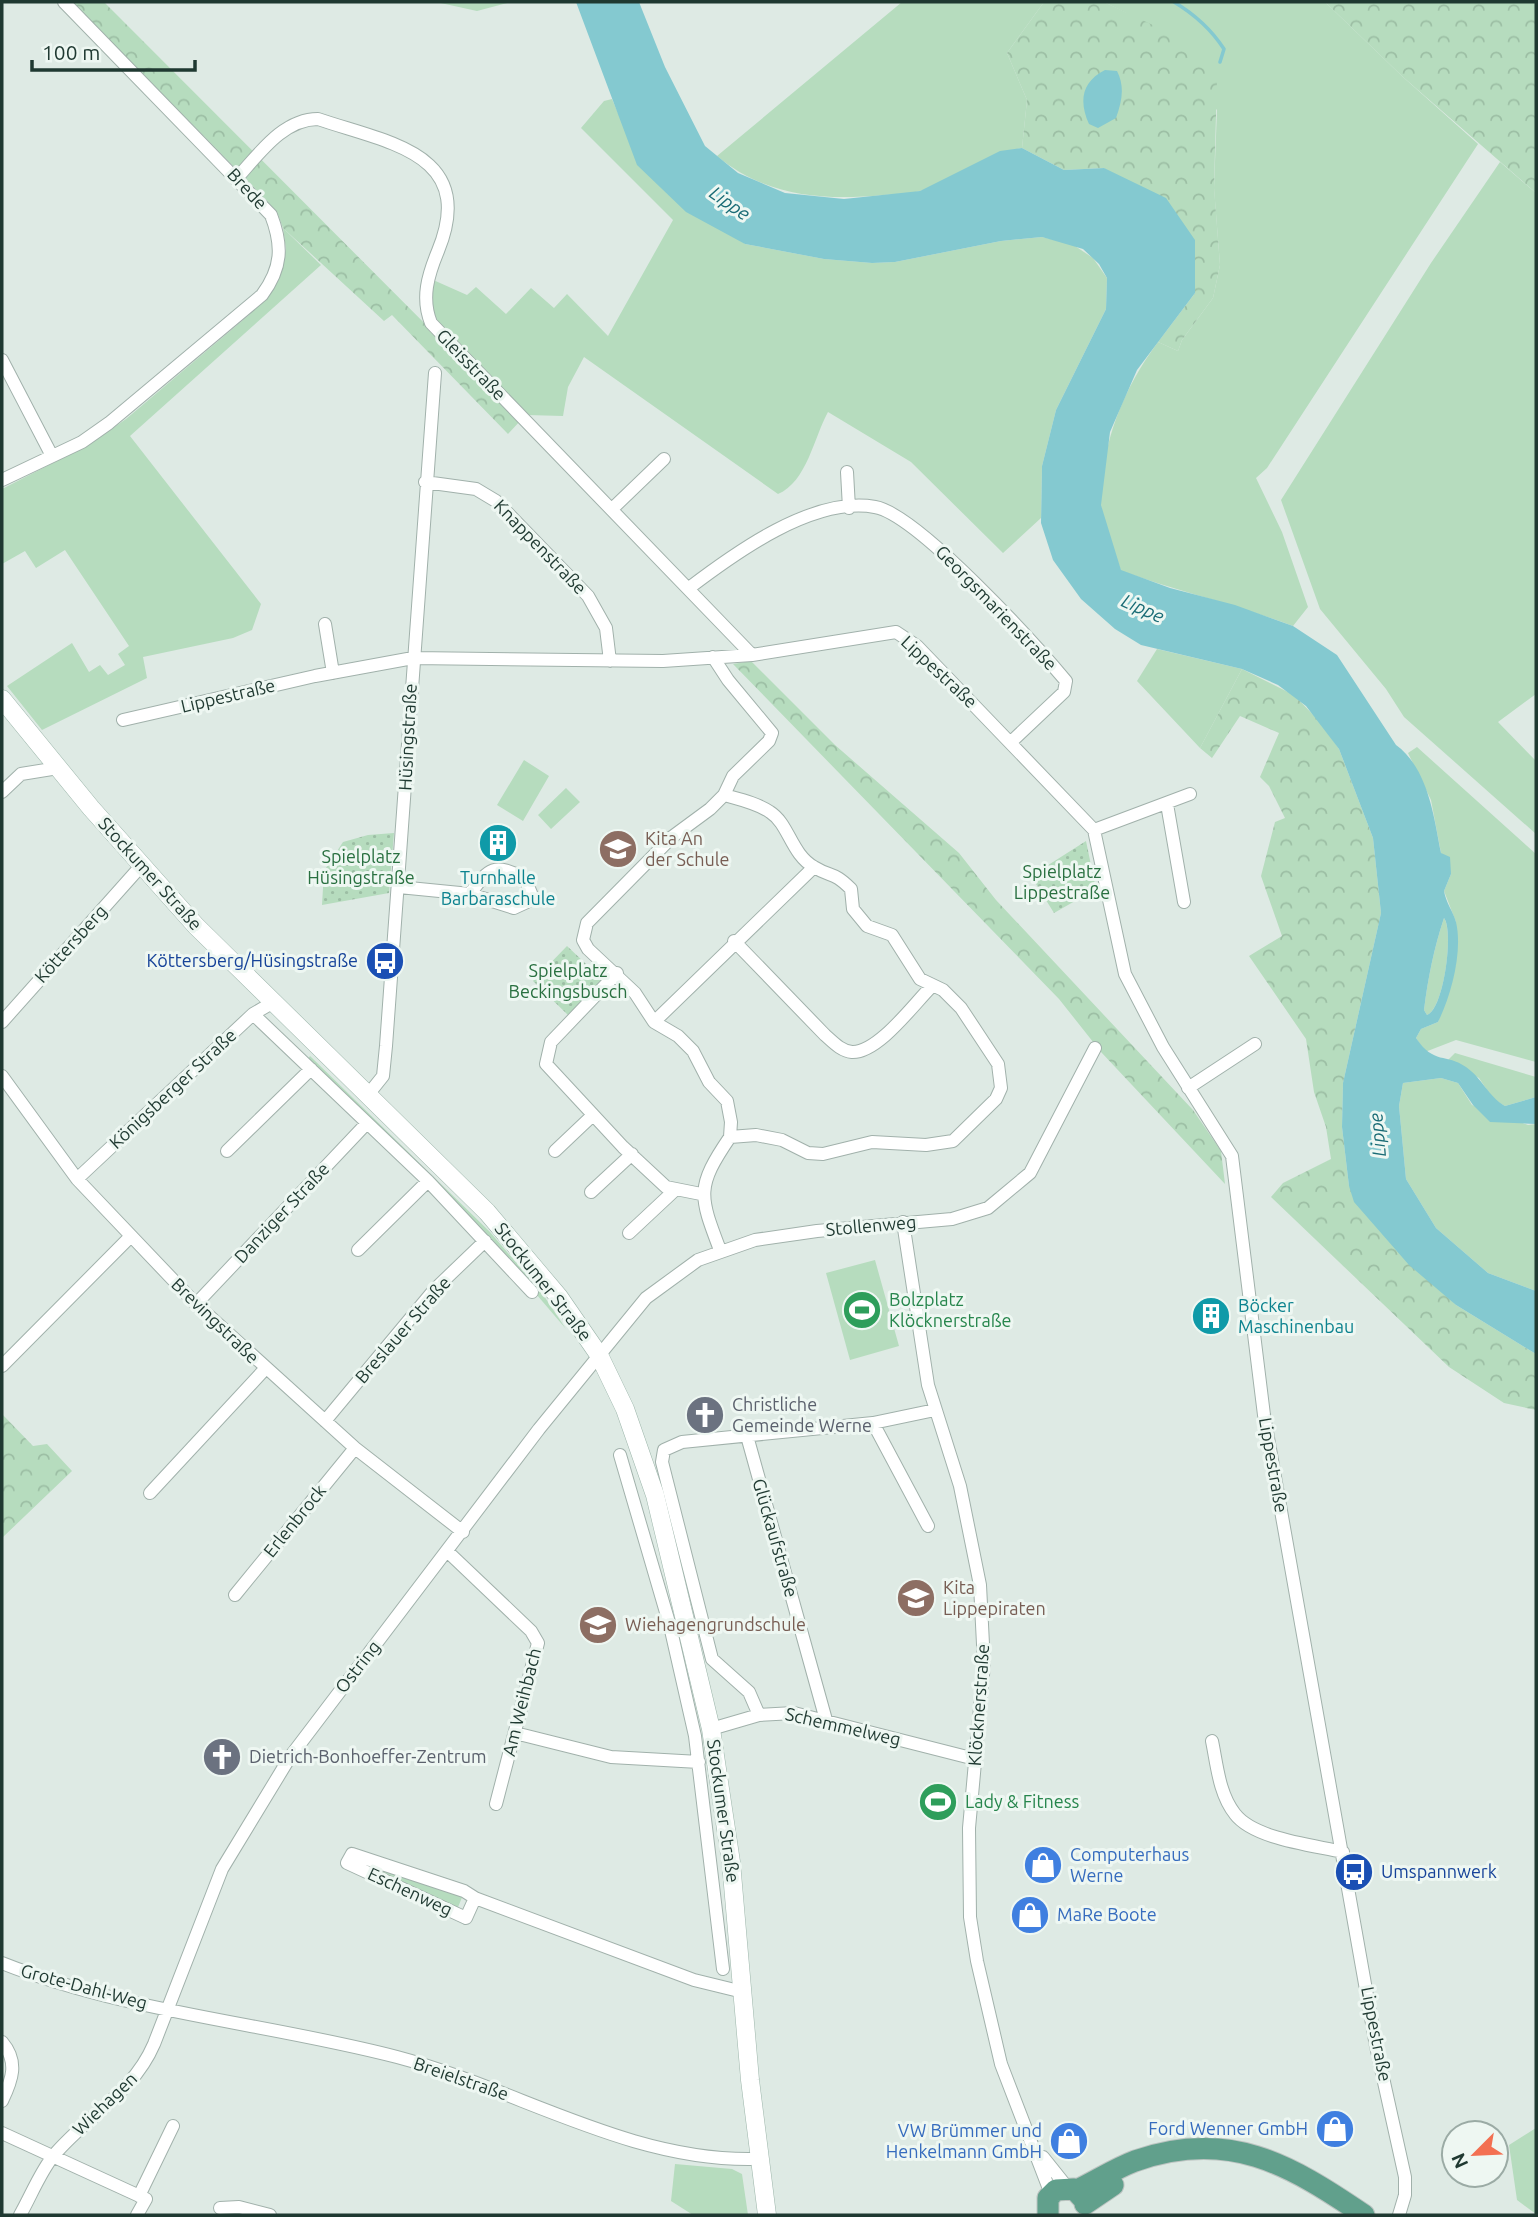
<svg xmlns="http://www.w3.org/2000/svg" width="1538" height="2217" viewBox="0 0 1538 2217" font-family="Ubuntu,sans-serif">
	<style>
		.grass { fill: #b6dcbe }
		.forest { fill: url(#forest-crowns) }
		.park { fill: url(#park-dots) }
		.water { fill: #84c9d0; fill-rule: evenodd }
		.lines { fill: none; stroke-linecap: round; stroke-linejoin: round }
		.stream { stroke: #84c9d0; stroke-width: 3.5 }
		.minor-casing { stroke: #a1b1ab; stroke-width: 14 }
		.secondary-casing { stroke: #9db6ab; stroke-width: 19 }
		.primary-casing { stroke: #bcc4c1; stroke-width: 23 }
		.minor { stroke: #fff; stroke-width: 12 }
		.secondary { stroke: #fff; stroke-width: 18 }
		.primary { stroke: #61a08c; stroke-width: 21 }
		.labels { text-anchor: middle; stroke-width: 6; stroke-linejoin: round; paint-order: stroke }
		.street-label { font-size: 18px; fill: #1f3931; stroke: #eef7f2 }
		.education-label { font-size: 18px; fill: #785e54; stroke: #eef7f2; text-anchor: start }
		.park-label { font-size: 18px; fill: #297040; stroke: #eef7f2 }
		.culture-label { font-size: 18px; fill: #0d838f; stroke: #eef7f2 }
		.transit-label { font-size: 18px; fill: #164399; stroke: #eef7f2; text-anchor: end }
		.leisure-label { font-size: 18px; fill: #27864d; stroke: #eef7f2; text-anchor: start }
		.worship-label { font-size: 18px; fill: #5b616d; stroke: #eef7f2; text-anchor: start }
		.shop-label { font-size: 18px; fill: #366cbe; stroke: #eef7f2; text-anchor: start }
		.water-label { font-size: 19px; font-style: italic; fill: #196b75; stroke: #eef7f2 }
	</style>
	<defs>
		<pattern id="forest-crowns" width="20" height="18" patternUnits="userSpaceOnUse" patternTransform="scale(1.75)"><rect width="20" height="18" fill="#b6dcbe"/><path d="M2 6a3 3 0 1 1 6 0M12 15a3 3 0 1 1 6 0" fill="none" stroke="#9cbea4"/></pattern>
		<pattern id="park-dots" width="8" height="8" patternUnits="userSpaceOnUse" patternTransform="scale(1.75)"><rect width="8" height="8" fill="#b6dcbe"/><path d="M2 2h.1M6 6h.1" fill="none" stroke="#9cbea4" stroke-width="1.8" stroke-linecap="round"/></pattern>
	</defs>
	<rect width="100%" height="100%" fill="#deeae4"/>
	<!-- grass -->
	<path class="grass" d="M 436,2 L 511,2 L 477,11 Z
		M 902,2 L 1044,2 L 1007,53 L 1027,100 L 1022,148 C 984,154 957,182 920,191 C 909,194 895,194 883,195 C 822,201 765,196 717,156 Z
		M 1104,2 L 1325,2 L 1403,77 L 1478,144 L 1267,468 L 1256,478 L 1282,532 L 1308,607 L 1293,626 C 1237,605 1178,591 1121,571 C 1115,551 1101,524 1101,503 C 1101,444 1123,389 1158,342 L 1178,351 L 1182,340 L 1213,298 L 1220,265 L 1214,188 L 1217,110 L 1126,13 Z
		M 612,99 L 618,113 L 745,244 L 824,259 L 872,263 L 895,262 L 1001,241 L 1042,237 L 1072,244 L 1093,258 L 1107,278 L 1106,309 L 1056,410 L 1042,466 L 1041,518 L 1003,553 L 911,462 L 828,412 C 814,437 807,482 778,494 L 584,357 L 568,387 L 563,416 L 527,415 L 439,324 L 432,310 L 431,279 L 467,295 L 476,287 L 506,314 L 531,288 L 554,308 L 567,294 L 608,336 L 673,220 L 581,128 L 604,101 Z
		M 1500,162 L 1536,193 L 1536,694 L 1498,722 L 1536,761 L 1536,834 L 1404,717 L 1386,689 L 1320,609 L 1281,500 L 1431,263 Z
		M 283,228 L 321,265 L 130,436 L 261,604 L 252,630 L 233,638 L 143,657 L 147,678 L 42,730 L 7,686 L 72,643 L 89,672 L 100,665 L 108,675 L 125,665 L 118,654 L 129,646 L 65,550 L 36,568 L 25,551 L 2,564 L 2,489 L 90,444 L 126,419 L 249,315 L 278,281 L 286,249 Z
		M 1157,649 L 1242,669 L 1200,748 L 1137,681 Z
		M 1417,747 L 1536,854 L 1536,1062 L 1456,1040 L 1425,1052 L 1416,1038 L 1421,1029 L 1438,1022 L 1456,963 L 1456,922 L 1444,891 L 1451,874 L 1441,853 L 1431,800 L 1408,753 Z
		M 524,760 L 549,776 L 523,821 L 497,805 Z
		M 566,788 L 580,802 L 551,829 L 538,815 Z
		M 1444,918 C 1454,931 1444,1009 1427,1015 L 1424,1010 C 1428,978 1434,948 1444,918 Z
		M 1455,1053 L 1536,1077 L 1536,1097 L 1505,1106 L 1493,1099 L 1479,1078 L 1447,1061 Z
		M 310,1056 L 490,1232 L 542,1293 L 566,1329 L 490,1240 L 308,1059 Z
		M 1441,1078 L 1458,1083 L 1472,1105 L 1528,1125 L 1536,1124 L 1536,1291 L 1488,1273 L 1436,1228 L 1406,1179 L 1399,1106 L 1403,1083 Z
		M 875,1260 L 899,1346 L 850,1360 L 826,1273 Z
		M 381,1870 L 463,1895 L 456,1912 L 379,1876 Z
		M 1536,2128 L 1536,2214 L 1517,2200 L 1509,2145 Z
		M 675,2164 L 732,2169 L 742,2174 L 748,2215 L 693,2215 L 671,2201 Z"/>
	<!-- forest -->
	<path class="forest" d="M 72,2 L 104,2 L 521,420 L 508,434 L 392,315 L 384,321 L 283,228 L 277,212 L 248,181 Z
		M 1044,2 L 1104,2 L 1193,44 L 1217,80 L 1214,187 L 1220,265 L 1213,298 L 1182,340 L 1178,351 L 1158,342 L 1195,293 L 1104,168 L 1064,170 L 1022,148 L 1027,100 L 1007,53 Z
		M 1325,2 L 1536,2 L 1536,193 L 1403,77 Z
		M 751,661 L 835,745 L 959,853 L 996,900 L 1193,1110 L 1221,1151 L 1225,1184 L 1101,1052 L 1059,999 L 733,664 Z
		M 1242,669 L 1294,695 L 1322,724 L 1339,749 L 1373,838 L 1381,913 L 1343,1083 L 1342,1127 L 1349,1186 L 1456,1305 L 1536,1354 L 1536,1410 L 1504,1403 L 1449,1367 L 1271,1197 L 1283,1183 L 1331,1159 L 1326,1127 L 1314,1092 L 1306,1039 L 1249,956 L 1282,936 L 1261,876 L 1275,822 L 1285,818 L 1269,786 L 1260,777 L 1279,733 L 1240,716 L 1212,758 L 1200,748 Z
		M 2,1414 L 33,1446 L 47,1444 L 72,1471 L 2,1538 Z"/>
	<!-- park -->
	<path class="park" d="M 394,833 L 389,893 L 322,905 L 324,871 L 343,842 L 368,835 Z
		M 1086,841 L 1096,889 L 1054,913 L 1031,876 Z
		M 567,946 L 604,981 L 569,1016 L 533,981 Z"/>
	<!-- water -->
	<path class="water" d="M 576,2 L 639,2 L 665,67 L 705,146 L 738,173 L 785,193 L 844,199 L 920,191 L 1000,151 L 1022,148 L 1064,170 L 1104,168 L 1166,198 L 1195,240 L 1195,293 L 1137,370 L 1110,432 L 1101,505 L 1121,570 L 1170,588 L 1235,605 L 1293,626 L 1337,655 L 1396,745 C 1428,768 1434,817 1441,853 L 1450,857 L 1451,874 L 1444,891 C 1446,903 1453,911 1456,922 C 1463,952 1451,996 1438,1022 L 1421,1029 L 1416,1038 C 1434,1065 1446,1053 1466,1067 C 1482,1078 1488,1096 1505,1106 L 1536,1097 L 1536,1124 L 1490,1122 L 1473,1105 L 1458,1083 L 1441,1078 L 1403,1083 L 1399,1106 L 1406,1179 L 1436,1228 L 1488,1273 L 1536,1291 L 1536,1354 L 1456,1305 L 1409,1265 L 1354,1202 L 1349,1186 L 1342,1127 L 1343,1083 L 1381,913 L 1373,838 L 1339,749 L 1306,706 L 1278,685 L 1242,669 L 1141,645 L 1115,629 L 1081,599 L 1053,560 L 1041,523 L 1042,466 L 1056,410 L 1106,309 L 1107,278 L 1099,264 L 1083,249 L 1042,237 L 1001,241 L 895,262 L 872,263 L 824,259 L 745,244 L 686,212 L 637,165 ZM 1444,918 C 1454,930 1444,1009 1427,1015 L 1424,1010 C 1428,978 1434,948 1444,918 Z
		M 1105,70 L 1117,71 C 1125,87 1122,101 1116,118 L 1098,128 L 1089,124 C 1079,102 1081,82 1105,70 Z"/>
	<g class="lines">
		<!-- stream -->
		<path class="stream" d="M 1174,2 C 1194,14 1211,29 1224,49 L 1220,62"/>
		<!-- minor casing -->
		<g class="minor-casing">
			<path id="minor" d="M 237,178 C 259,154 283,119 318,119 C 388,143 478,153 438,251 C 428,275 421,298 431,323 L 752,655
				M 2,360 L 52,456
				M 847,472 L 849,508
				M 2,480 L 82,442 L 109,423 L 262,295 C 282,268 283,246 271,215 L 64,2
				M 425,482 L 476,489 L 496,501 L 588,596 L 606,628 L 610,661
				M 612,509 L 664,459
				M 689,588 C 735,553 813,496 875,507 C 917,514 1035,644 1066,681 L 1064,692 L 1011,742
				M 325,624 L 333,673
				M 713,657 L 728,680 L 772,733 L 769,741 L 733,776 L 724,795 C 738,799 757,803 770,812 C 789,824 791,854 814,867 C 832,878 833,871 851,889 L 853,909 L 867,926 L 892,935 L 920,979 L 943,990 L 961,1008 L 998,1064 L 1001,1088 L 996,1099 L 953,1141 L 926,1145 L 872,1142 L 823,1154 L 808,1153 L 782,1140 L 756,1135 L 730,1137 L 731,1122 L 727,1101 L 709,1082 L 693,1051 L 678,1036 L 654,1022 L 635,993 L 588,949 L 583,940 L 587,923 L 672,837 L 710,809 L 724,795
				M 123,720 L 315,676 L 413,658 L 663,661 L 752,655 L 896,632 L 917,646 L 1094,830 L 1125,974 L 1163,1047 L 1232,1156 L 1264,1415 L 1376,2046 L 1405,2177 L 1405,2195 L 1399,2215
				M 2,792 L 21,774 L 58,768
				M 1167,804 L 1184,902
				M 1094,830 L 1190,794
				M 399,887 L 470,894 L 514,908 L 527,902 L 531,893 L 525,879 C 494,862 489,868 470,894
				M 734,941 L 825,1035 C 833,1042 841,1051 852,1052 C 878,1053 913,1005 931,987
				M 617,973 L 551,1042 L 546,1064 L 623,1147 L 666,1187 L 701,1194
				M 253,1014 L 428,1181 L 532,1292
				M 2,1022 L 141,866
				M 654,1022 L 814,867
				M 2,1076 L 77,1179 L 196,1304 L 355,1448 L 463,1532
				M 1188,1088 L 1255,1044
				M 367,1096 L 383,1076 L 386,1046 L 435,373
				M 227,1151 L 311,1069
				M 555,1151 L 593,1115
				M 77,1179 L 253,1014 L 272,1003
				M 591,1192 L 632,1154
				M 903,1222 L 928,1385 L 960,1486 L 980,1585 L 984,1664 L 969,1828 L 970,1917 L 977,1961 L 1001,2064 L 1051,2194
				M 629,1233 L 675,1190
				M 358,1250 L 428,1181
				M 720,1250 C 699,1195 696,1187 730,1137
				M 196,1304 L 367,1123
				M 2,1366 L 130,1237
				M 325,1421 L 434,1290 L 485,1241
				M 873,1423 L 928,1526
				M 747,1436 L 826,1720
				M 620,1455 L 670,1626 L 695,1736 L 723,1969
				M 150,1493 L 265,1369
				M 448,1552 L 531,1631 L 538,1643 L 496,1804
				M 235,1595 L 355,1448
				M 759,1715 L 749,1692 L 712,1659 L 662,1462 L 664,1450 L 682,1442 L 873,1423 L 935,1410
				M 711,1729 L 759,1715 L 794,1713 L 975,1759
				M 515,1733 L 611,1757 L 699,1762
				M 1212,1741 C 1217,1765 1219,1794 1235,1814 C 1254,1839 1313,1845 1343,1852
				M 475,1898 L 466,1918 L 347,1863 L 352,1854 L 464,1891 L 475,1898 L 694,1980 L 743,1992
				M 2,1963 C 128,2013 267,2023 397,2057 C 515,2088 626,2160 751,2159
				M 2,2042 C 19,2062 12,2080 2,2101
				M 2,2133 L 146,2199 L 137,2215
				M 1043,2157 L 1067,2187
				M 139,2196 L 173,2126
				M 220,2208 L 239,2207 L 270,2215
				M 20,2215 C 31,2196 40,2172 54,2155 C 88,2115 133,2093 154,2044 L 222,1869 L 290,1757 L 539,1429 L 646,1298 L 698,1260 L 755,1240 L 817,1231 L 952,1219 L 988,1208 L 1030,1173 L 1095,1048"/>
		</g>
		<!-- secondary casing -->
		<g class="secondary-casing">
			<path id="secondary" d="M 2,699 L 91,808 L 196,926 L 487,1212 L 559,1297 L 599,1355 L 625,1409 L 655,1495 L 711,1729 L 731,1862 L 750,2080 L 767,2215"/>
		</g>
		<!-- primary casing -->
		<g class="primary-casing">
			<path id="primary" d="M 1077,2190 C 1096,2181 1114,2169 1135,2161 C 1228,2128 1289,2164 1364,2215
				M 1085,2204 L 1113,2185
				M 1048,2215 L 1048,2198 L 1056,2190 L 1074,2189 L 1085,2201"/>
		</g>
		<!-- minor -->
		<use href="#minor" class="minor"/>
		<!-- secondary -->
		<use href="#secondary" class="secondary"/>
		<!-- primary -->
		<use href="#primary" class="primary"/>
	</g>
	<!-- icons -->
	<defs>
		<g id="building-disc" transform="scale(2.0125)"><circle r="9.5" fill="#0f9aa8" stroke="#eef7f2"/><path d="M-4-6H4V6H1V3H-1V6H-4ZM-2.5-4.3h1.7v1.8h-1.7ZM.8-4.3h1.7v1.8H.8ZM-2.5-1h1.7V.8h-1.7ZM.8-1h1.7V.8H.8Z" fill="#fff"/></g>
		<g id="school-disc" transform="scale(2.0125)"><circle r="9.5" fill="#8d6e63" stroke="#eef7f2"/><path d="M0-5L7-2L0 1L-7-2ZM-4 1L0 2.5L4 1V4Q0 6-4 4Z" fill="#fff"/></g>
		<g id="bus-disc" transform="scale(2.0125)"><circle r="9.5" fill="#1a4fb4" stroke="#eef7f2"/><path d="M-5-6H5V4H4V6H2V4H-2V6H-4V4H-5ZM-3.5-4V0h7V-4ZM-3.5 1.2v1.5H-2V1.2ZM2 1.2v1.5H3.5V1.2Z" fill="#fff"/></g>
		<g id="stadium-disc" transform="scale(2.0125)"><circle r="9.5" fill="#2e9e5b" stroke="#eef7f2"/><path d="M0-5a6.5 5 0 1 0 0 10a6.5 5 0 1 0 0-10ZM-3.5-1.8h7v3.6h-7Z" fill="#fff"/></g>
		<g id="church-disc" transform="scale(2.0125)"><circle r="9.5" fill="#6b7280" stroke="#eef7f2"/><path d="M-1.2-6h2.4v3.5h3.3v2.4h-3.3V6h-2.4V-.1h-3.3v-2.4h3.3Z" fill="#fff"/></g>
		<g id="shop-disc" transform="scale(2.0125)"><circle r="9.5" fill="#3f7fe0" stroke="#eef7f2"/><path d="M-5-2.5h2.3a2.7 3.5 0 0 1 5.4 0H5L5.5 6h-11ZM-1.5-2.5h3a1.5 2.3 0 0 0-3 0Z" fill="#fff"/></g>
	</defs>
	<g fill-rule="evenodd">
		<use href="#building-disc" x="498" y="843"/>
		<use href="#school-disc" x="618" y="849"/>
		<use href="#bus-disc" x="385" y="961"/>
		<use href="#stadium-disc" x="862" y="1310"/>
		<use href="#building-disc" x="1211" y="1316"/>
		<use href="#church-disc" x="705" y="1415"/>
		<use href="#school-disc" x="916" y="1598"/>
		<use href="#school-disc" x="598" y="1625"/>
		<use href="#church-disc" x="222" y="1757"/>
		<use href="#stadium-disc" x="938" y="1802"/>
		<use href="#shop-disc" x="1043" y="1865"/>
		<use href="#bus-disc" x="1354" y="1872"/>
		<use href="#shop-disc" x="1030" y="1915"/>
		<use href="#shop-disc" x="1335" y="2129"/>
		<use href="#shop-disc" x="1069" y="2141"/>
	</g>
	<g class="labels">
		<!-- street labels -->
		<g class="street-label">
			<text transform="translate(247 189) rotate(47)" y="6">Brede</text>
			<text transform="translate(471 365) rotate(46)" y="6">Gleisstraße</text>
			<text transform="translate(540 547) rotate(46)" y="6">Knappenstraße</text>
			<text transform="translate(996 608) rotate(46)" y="6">Georgsmarienstraße</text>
			<text transform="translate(939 672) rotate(43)" y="6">Lippestraße</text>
			<text transform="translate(228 696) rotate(-13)" y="6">Lippestraße</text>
			<text transform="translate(408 737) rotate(-87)" y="6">Hüsingstraße</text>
			<text transform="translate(150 874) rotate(48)" y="6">Stockumer Straße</text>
			<text transform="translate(71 944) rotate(-48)" y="6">Köttersberg</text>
			<text transform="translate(173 1089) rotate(-43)" y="6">Königsberger Straße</text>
			<text transform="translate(282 1213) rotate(-47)" y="6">Danziger Straße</text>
			<text transform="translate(871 1226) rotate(-5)" y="6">Stollenweg</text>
			<text transform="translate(543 1282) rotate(52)" y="6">Stockumer Straße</text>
			<text transform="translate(215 1321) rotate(44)" y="6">Brevingstraße</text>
			<text transform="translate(403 1330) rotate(-49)" y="6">Breslauer Straße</text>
			<text transform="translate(1273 1465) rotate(80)" y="6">Lippestraße</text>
			<text transform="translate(295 1521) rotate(-51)" y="6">Erlenbrock</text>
			<text transform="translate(775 1538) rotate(74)" y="6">Glückaufstraße</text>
			<text transform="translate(358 1667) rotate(-52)" y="6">Ostring</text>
			<text transform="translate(522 1702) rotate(-76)" y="6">Am Weihbach</text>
			<text transform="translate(979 1705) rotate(-86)" y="6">Klöcknerstraße</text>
			<text transform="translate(843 1727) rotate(13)" y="6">Schemmelweg</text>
			<text transform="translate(723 1811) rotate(82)" y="6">Stockumer Straße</text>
			<text transform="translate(410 1892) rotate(25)" y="6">Eschenweg</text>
			<text transform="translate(84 1987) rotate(15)" y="6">Grote-Dahl-Weg</text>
			<text transform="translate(1376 2034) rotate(79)" y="6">Lippestraße</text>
			<text transform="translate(461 2079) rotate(19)" y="6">Breielstraße</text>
			<text transform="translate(105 2104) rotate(-44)" y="6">Wiehagen</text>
		</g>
		<!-- education labels -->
		<g class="education-label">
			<text x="645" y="845">Kita An<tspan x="645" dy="21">der Schule</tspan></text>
			<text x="943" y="1594">Kita<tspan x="943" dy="21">Lippepiraten</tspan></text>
			<text x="625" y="1631">Wiehagengrundschule</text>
		</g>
		<!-- park labels -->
		<g class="park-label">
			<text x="361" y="863">Spielplatz<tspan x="361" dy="21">Hüsingstraße</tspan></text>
			<text x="1062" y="878">Spielplatz<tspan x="1062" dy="21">Lippestraße</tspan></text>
			<text x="568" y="977">Spielplatz<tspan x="568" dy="21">Beckingsbusch</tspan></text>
		</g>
		<!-- culture labels -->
		<g class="culture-label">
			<text x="498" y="884">Turnhalle<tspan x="498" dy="21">Barbaraschule</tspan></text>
			<text x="1238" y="1312" text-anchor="start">Böcker<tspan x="1238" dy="21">Maschinenbau</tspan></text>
		</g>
		<!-- transit labels -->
		<g class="transit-label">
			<text x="358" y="967">Köttersberg/Hüsingstraße</text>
			<text x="1381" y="1878" text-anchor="start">Umspannwerk</text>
		</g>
		<!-- leisure labels -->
		<g class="leisure-label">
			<text x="889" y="1306">Bolzplatz<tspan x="889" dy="21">Klöcknerstraße</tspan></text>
			<text x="965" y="1808">Lady &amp; Fitness</text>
		</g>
		<!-- worship labels -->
		<g class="worship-label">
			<text x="732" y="1411">Christliche<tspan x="732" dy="21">Gemeinde Werne</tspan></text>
			<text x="249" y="1763">Dietrich-Bonhoeffer-Zentrum</text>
		</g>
		<!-- shop labels -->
		<g class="shop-label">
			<text x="1070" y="1861">Computerhaus<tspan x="1070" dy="21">Werne</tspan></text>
			<text x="1057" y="1921">MaRe Boote</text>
			<text x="1308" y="2135" text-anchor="end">Ford Wenner GmbH</text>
			<text x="1042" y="2137" text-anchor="end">VW Brümmer und<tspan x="1042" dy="21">Henkelmann GmbH</tspan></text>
		</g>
		<!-- water labels -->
		<g class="water-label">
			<text transform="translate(730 203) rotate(35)" y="7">Lippe</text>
			<text transform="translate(1143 608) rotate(24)" y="7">Lippe</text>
			<text transform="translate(1377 1135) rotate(-95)" y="7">Lippe</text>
		</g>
	</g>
	<!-- border -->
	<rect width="1538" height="2217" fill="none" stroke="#1f3931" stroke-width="7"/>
	<!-- north arrow -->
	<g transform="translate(1475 2154) rotate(246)"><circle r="33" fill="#eef7f2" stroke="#9baba5" stroke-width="2"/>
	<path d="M0-5L12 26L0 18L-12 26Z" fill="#f37052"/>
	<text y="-10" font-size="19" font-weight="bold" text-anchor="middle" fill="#1f3931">N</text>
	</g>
	<!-- scale -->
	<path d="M32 60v10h163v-10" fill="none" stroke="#1f3931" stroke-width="3.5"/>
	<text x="42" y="60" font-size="21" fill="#1f3931" stroke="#eef7f2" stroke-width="5" paint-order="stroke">100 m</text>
</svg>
